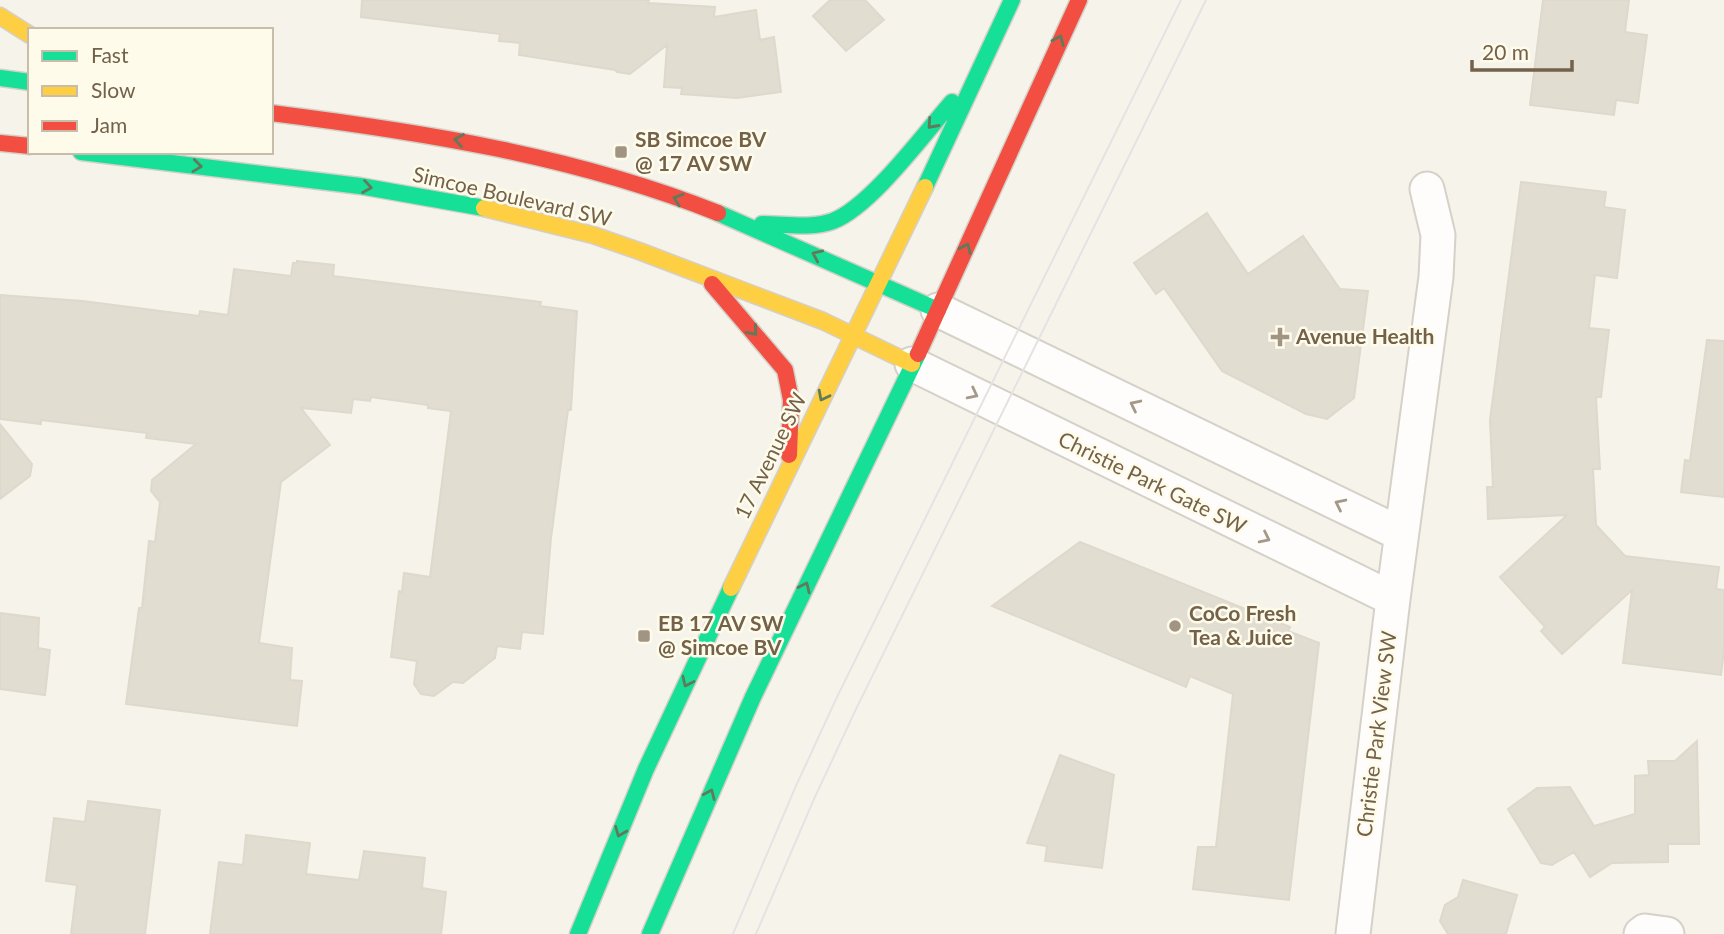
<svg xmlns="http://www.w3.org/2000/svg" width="1724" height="934" viewBox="0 0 1724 934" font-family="Lato,sans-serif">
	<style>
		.building { fill: #e2ddd1; stroke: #dfd8cc; stroke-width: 2 }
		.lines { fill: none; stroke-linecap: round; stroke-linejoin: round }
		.street-casing { stroke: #d5d1c8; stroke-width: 37 }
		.fast-casing { stroke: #d4d0c7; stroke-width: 19 }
		.slow-casing { stroke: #d4d0c7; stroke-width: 19 }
		.jam-casing { stroke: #d4d0c7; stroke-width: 19 }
		.street { stroke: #fefdfc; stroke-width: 33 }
		.fast { stroke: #16e098; stroke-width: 16 }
		.slow { stroke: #ffcf43; stroke-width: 16 }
		.jam { stroke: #f24e42; stroke-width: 16 }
		.tram { stroke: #e5e2e4; stroke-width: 2 }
		.oneway { stroke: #607a5a }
		.oneway2 { stroke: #a49888 }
		.poi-dot { fill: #a19482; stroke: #fffbea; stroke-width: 2.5 }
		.labels { text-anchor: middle; stroke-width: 5; stroke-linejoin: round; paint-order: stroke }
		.poi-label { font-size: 21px; font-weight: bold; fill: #73614a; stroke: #fffbea; text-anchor: start }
		.street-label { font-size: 21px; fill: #73614a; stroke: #fffbea }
	</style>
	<rect width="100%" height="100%" fill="#f6f4ea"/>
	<!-- building -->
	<path class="building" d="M 362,0 L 649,0 L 648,3 L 715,7 L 714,17 L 756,10 L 760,40 L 774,37 L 781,92 L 737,98 L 681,94 L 682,88 L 664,87 L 667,45 L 630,74 L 617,72 L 615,70 L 519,55 L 520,43 L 499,41 L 500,34 L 361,17 Z
		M 830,0 L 865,0 L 884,20 L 846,51 L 813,16 Z
		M 1543,0 L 1629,0 L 1625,32 L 1647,35 L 1638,103 L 1616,100 L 1614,115 L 1530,105 Z
		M 1521,182 L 1606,192 L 1604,207 L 1625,210 L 1617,278 L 1595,275 L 1589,328 L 1609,330 L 1601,397 L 1596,397 L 1600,469 L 1593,469 L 1596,525 L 1625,556 L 1719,567 L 1716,589 L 1724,590 L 1724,650 L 1721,675 L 1623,663 L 1632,590 L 1562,654 L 1541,631 L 1545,627 L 1500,577 L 1567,515 L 1488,519 L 1487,487 L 1493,487 L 1490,420 Z
		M 1207,213 L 1248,274 L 1303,236 L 1340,289 L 1368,291 L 1354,398 L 1327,419 L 1306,414 L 1222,371 L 1164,288 L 1156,294 L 1134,263 Z
		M 297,261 L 334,265 L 333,276 L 541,302 L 540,306 L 577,311 L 571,410 L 568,410 L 551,538 L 543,634 L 522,632 L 520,649 L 497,646 L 495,658 L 463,683 L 453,682 L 434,696 L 421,694 L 414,684 L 417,661 L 391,657 L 399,591 L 402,592 L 404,573 L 430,577 L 451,411 L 428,408 L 428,405 L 371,397 L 370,401 L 353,399 L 351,413 L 301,408 L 330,445 L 281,482 L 259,643 L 292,648 L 290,680 L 302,681 L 297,726 L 126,704 L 139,608 L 142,608 L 149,541 L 155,542 L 160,502 L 151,491 L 152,480 L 196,444 L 146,438 L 147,433 L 41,420 L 41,424 L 0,419 L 0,295 L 83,301 L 199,316 L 200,311 L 228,315 L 234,269 L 291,276 L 293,263 L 297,263 Z
		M 1707,340 L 1724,341 L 1724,497 L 1681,492 L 1685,460 L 1690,461 Z
		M 0,424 L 32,464 L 30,476 L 0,499 Z
		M 1080,542 L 1290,627 L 1288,631 L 1319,643 L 1289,900 L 1193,889 L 1198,847 L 1216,847 L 1233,694 L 1190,676 L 1186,687 L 992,606 Z
		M 0,613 L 39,618 L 38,648 L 50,650 L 45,695 L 0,689 Z
		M 1697,741 L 1699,844 L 1668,844 L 1668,862 L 1612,863 L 1590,877 L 1574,852 L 1552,865 L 1541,863 L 1508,809 L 1537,788 L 1570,787 L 1594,826 L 1635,814 L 1635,776 L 1649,775 L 1648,761 L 1675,761 Z
		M 1060,755 L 1114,775 L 1102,868 L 1045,861 L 1047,846 L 1027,843 Z
		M 88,801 L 160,810 L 145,934 L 71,934 L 77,885 L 46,881 L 54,818 L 85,822 Z
		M 246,835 L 310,843 L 306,874 L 359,880 L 364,851 L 425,858 L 422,888 L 446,892 L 441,934 L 210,934 L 219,862 L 243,865 Z
		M 1463,880 L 1517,895 L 1506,934 L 1448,934 L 1440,921 L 1445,905 L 1458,897 Z"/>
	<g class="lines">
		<!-- street casing -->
		<g class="street-casing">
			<path id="street" d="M 938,310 L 1401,534
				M 912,364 L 1393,599
				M 1353,934 L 1393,599 L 1436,277 L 1438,235 L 1427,189
				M 1641,934 L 1645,931 L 1667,934"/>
		</g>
		<!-- fast casing -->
		<g class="fast-casing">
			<path id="fast" d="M 0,78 L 30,82
				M 81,152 L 360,186 L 484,208
				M 925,187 L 1012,0
				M 718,213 L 938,310
				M 762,224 C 784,224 811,229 833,221 C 871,206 923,135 952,102
				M 578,934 L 646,769 L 731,588
				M 650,934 L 753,697 L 918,354"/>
		</g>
		<!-- slow casing -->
		<g class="slow-casing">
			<path id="slow" d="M 0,16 L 30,35
				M 484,208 L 593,235 L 639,251 L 823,321 L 912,364
				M 731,588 L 925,187"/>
		</g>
		<!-- jam casing -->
		<g class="jam-casing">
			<path id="jam" d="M 271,113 C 423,132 575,156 718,213
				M 0,143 L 30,146
				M 712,284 L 785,370 L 791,400 L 789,455
				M 918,354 L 1079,0"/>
		</g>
		<!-- street -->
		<use href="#street" class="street"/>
		<!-- fast -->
		<use href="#fast" class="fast"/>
		<!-- slow -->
		<use href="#slow" class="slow"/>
		<!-- jam -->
		<use href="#jam" class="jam"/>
		<!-- tram -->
		<path class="tram" d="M 733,934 L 795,788 L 837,697 L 1181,0
			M 756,934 L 814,799 L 857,707 L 1206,0"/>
	</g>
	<!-- one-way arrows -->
	<defs><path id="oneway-chevron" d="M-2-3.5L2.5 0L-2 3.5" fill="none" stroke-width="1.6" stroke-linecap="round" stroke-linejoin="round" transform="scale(1.75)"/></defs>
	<g class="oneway">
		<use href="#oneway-chevron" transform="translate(1059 40) rotate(-66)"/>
		<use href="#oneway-chevron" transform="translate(932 124) rotate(132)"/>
		<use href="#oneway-chevron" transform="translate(459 140) rotate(-171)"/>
		<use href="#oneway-chevron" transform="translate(197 166) rotate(7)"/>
		<use href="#oneway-chevron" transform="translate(367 187) rotate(9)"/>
		<use href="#oneway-chevron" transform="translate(678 199) rotate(-161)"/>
		<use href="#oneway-chevron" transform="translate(966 248) rotate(-66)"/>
		<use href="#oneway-chevron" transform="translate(817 255) rotate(-156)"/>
		<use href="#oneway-chevron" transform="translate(753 331) rotate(49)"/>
		<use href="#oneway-chevron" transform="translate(823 396) rotate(117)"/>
		<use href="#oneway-chevron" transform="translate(805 587) rotate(-65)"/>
		<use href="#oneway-chevron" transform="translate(687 682) rotate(115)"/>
		<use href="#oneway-chevron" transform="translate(710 794) rotate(-66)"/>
		<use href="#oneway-chevron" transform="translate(620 832) rotate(112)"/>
	</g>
	<g class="oneway2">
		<use href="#oneway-chevron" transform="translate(973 394) rotate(27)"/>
		<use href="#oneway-chevron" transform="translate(1135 405) rotate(-154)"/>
		<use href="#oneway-chevron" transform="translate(1340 504) rotate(-154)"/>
		<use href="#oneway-chevron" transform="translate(1265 538) rotate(26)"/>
	</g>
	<!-- markers -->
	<g class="poi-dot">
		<rect x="614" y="145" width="14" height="14" rx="3.5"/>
		<path d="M1276.5 326.5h7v7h7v7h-7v7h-7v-7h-7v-7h7z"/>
		<circle cx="1175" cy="626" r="7"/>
		<rect x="637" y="629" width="14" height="14" rx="3.5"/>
	</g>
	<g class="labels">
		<!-- poi labels -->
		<g class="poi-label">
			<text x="635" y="147">SB Simcoe BV<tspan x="635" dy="24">@ 17 AV SW</tspan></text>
			<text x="1296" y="344">Avenue Health</text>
			<text x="1189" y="621">CoCo Fresh<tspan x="1189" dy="24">Tea &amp; Juice</tspan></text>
			<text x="658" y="631">EB 17 AV SW<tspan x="658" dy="24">@ Simcoe BV</tspan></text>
		</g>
		<!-- street labels -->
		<g class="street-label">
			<text transform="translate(512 197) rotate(13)" y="7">Simcoe Boulevard SW</text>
			<text transform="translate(771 456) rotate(-64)" y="7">17 Avenue SW</text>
			<text transform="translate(1152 483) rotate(26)" y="7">Christie Park Gate SW</text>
			<text transform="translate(1377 734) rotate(-83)" y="7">Christie Park View SW</text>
		</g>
	</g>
	<!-- legend -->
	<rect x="28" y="28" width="245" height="126" fill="#fffbea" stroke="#c7bdaa" stroke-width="2"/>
	<rect x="42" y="51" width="35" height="10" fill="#16e098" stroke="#c7bdaa" stroke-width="2"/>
	<text x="91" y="63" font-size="21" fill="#73614a">Fast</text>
	<rect x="42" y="86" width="35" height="10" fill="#ffcf43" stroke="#c7bdaa" stroke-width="2"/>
	<text x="91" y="98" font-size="21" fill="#73614a">Slow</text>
	<rect x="42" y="121" width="35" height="10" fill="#f24e42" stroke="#c7bdaa" stroke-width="2"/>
	<text x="91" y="133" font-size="21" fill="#73614a">Jam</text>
	<!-- scale -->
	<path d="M1472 60v10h100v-10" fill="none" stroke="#73614a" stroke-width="3.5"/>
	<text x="1482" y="60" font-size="21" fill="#73614a" stroke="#fffbea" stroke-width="5" paint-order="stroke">20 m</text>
</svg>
